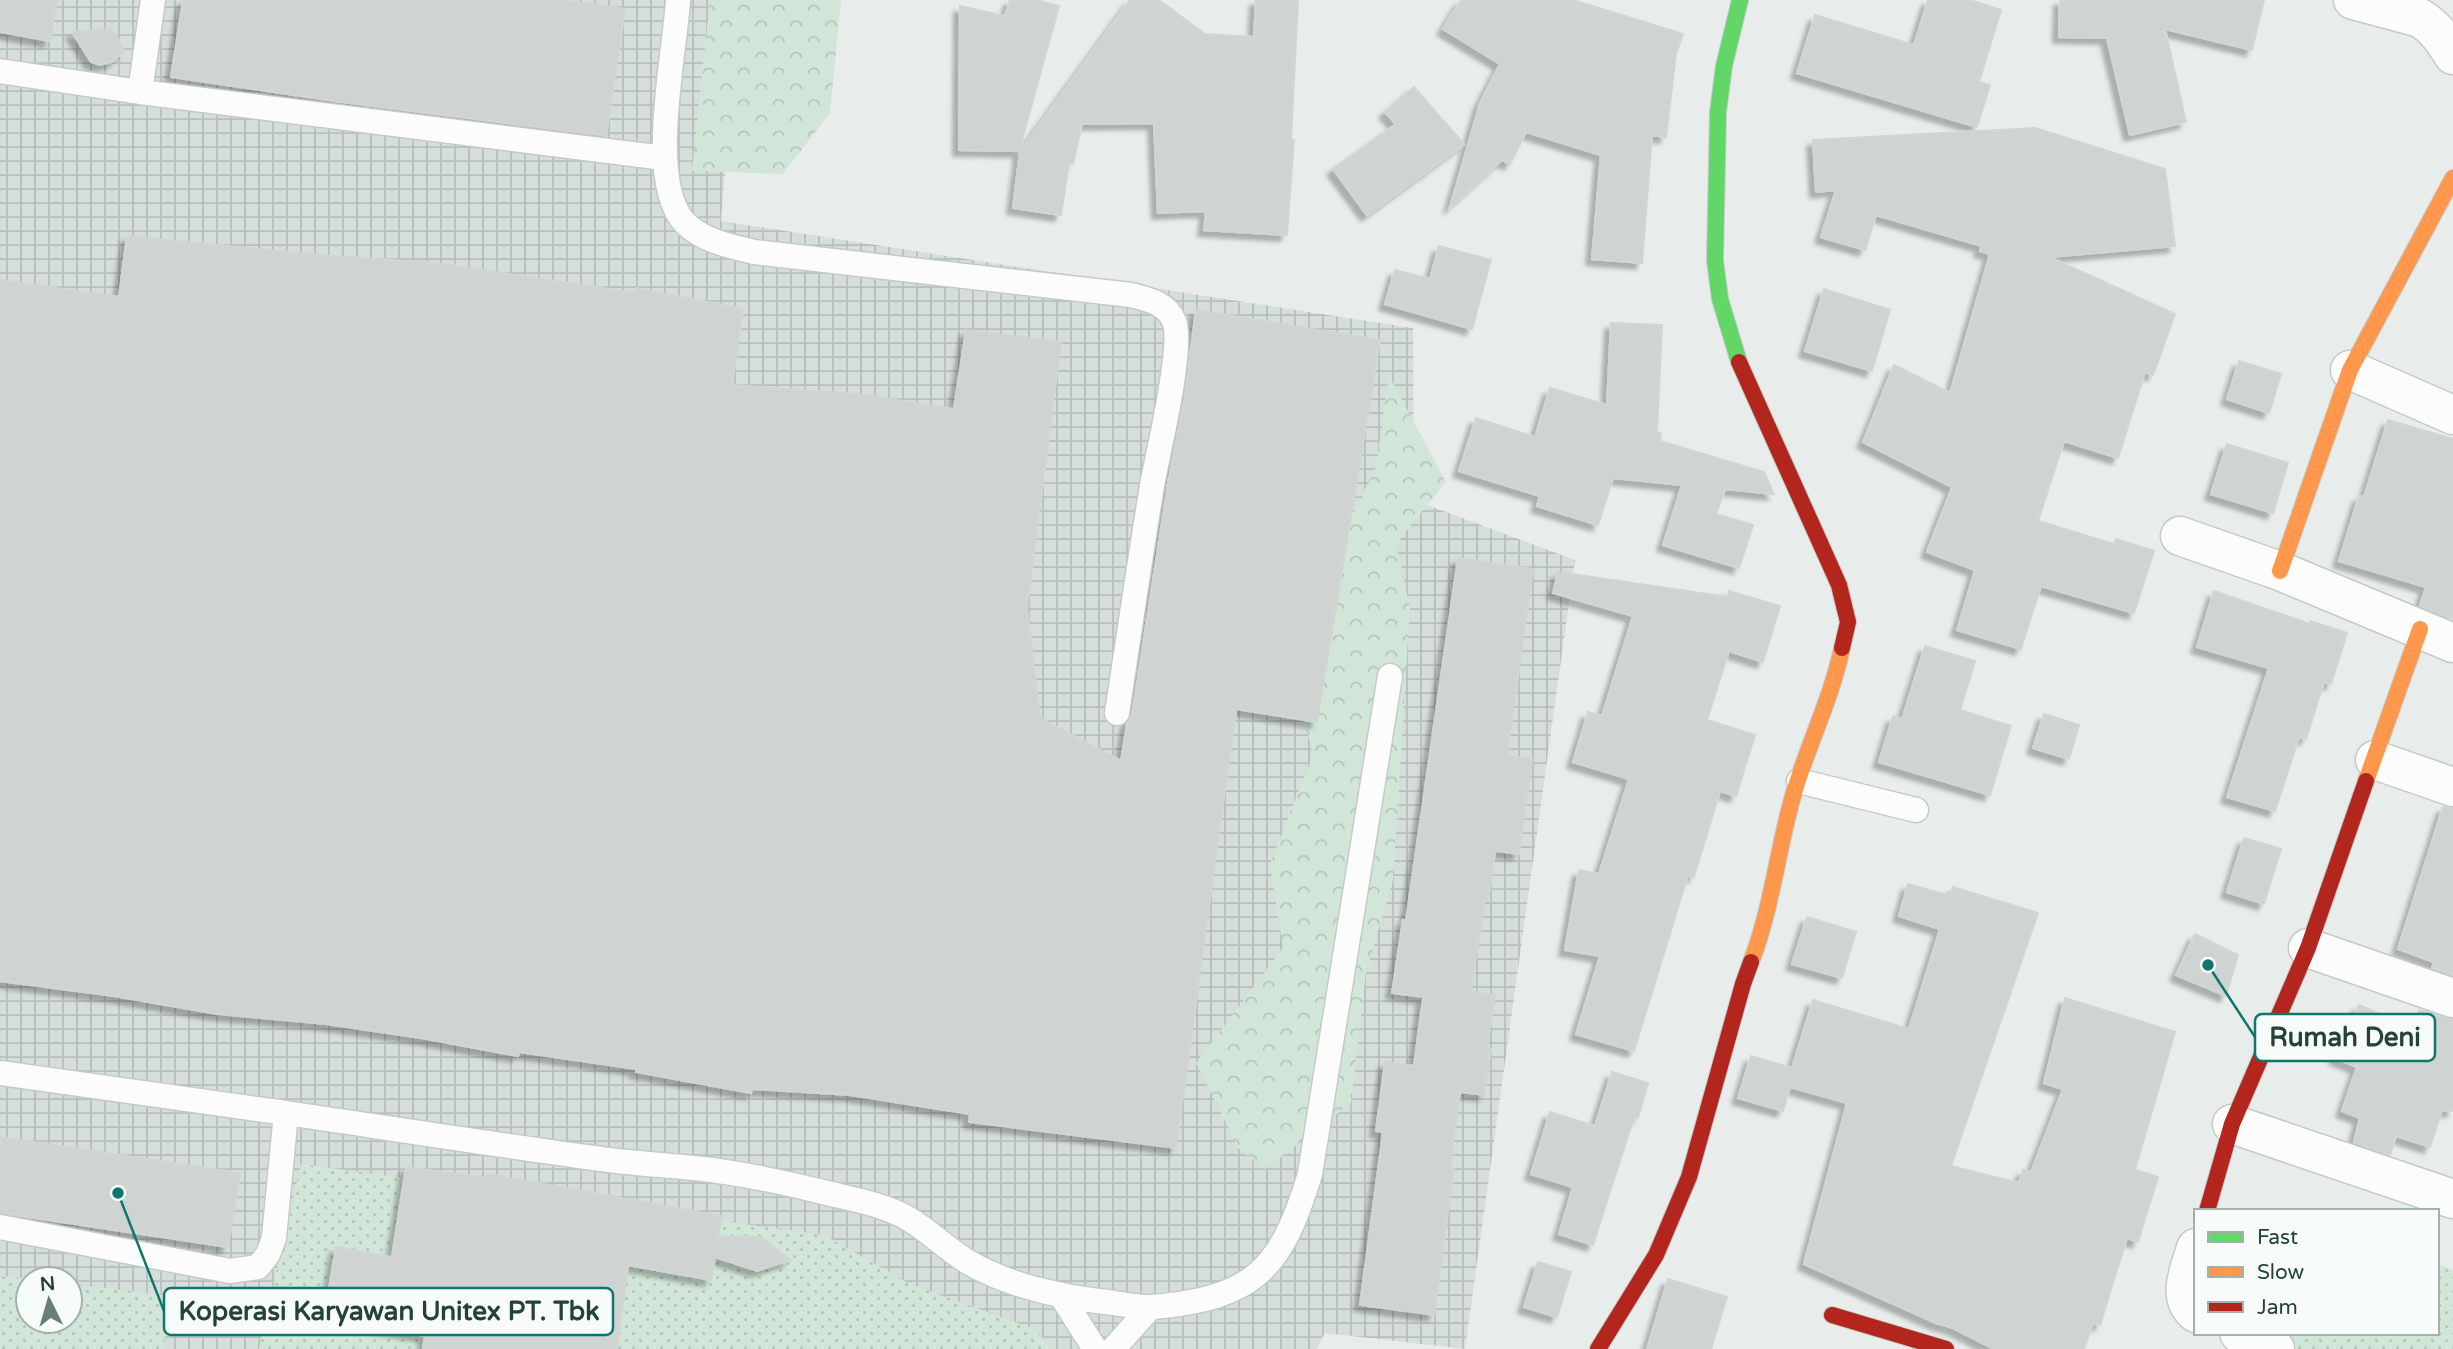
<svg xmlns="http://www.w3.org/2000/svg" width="2453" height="1349" viewBox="0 0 2453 1349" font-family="'Varela Round',sans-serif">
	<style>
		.industrial { fill: url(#industrial-grid); fill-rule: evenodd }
		.green { fill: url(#green-dots) }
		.forest { fill: url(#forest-crowns) }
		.building { fill: #cfd4d2; stroke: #d1d6d4; stroke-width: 2; filter: url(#shadow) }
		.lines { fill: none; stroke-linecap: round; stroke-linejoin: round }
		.lane-casing { stroke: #c5cac8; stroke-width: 27 }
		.street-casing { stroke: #c5cac8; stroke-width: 41 }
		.fast-casing { stroke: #c3cbc8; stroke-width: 18 }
		.slow-casing { stroke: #c3cbc8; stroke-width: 18 }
		.jam-casing { stroke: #c3cbc8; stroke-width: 18 }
		.lane { stroke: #fcfcfc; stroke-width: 24 }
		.street { stroke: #fcfcfc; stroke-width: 38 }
		.fast { stroke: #63d668; stroke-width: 16 }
		.slow { stroke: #ff974d; stroke-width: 16 }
		.jam { stroke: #b3261e; stroke-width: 16 }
		.leader { fill: none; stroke: #0f766e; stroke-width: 2.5 }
		.callout-dot { fill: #0f766e; stroke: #f7fbf9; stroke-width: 2.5 }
		.callout { fill: #f7fbf9; stroke: #0f766e; stroke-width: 2.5 }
		.callout-label { font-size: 26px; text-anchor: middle; font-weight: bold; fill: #24423a }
	</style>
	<defs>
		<pattern id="industrial-grid" width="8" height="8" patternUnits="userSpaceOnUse" patternTransform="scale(1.75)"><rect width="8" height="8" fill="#d6dedb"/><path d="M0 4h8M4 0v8" fill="none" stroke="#b8c0bd"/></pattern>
		<pattern id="green-dots" width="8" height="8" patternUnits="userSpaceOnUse" patternTransform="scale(1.75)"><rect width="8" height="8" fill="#d1e6d8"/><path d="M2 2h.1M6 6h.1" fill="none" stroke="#b3c6ba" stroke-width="1.8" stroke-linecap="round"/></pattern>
		<pattern id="forest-crowns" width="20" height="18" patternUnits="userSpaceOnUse" patternTransform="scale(1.75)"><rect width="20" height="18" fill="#d1e6d8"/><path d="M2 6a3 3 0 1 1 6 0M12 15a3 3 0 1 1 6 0" fill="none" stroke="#b3c6ba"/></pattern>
		<filter id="shadow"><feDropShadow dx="-6" dy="6" stdDeviation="2" flood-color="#0004"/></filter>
	</defs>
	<rect width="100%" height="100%" fill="#e8edeb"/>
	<!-- industrial -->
	<path class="industrial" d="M 0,0 L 738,0 L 721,221 L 1413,328 L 1414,500 L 1575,560 L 1465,1349 L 1325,1333 L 1316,1349 L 0,1349 ZM 28,1279 L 70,1279 L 70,1321 L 28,1321 Z"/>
	<!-- green -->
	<path class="green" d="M 301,1164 L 824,1235 L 910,1284 L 1035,1329 L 1052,1349 L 259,1349 Z
		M 2437,1264 L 2453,1270 L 2453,1349 L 2239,1349 L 2246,1333 L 2437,1333 Z
		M 0,1276 L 28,1279 L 28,1321 L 70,1321 L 70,1284 L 171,1296 L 163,1349 L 0,1349 Z"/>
	<!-- forest -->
	<path class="forest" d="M 710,0 L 841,0 L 830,113 L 783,174 L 692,171 Z
		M 1389,376 L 1446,482 L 1396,544 L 1410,607 L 1393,880 L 1366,972 L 1351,1103 L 1265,1169 L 1239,1149 L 1196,1063 L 1283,948 L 1270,864 L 1313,754 L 1294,683 L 1313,595 L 1376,467 Z"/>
	<!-- building -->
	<path class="building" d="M 0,0 L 57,0 L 50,41 L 0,32 Z
		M 183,0 L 562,0 L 625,9 L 606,136 L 341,102 L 171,77 Z
		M 1010,0 L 1037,0 L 1059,6 L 1019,151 L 959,150 L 960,6 L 1005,16 Z
		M 1130,0 L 1159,0 L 1205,34 L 1254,37 L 1256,0 L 1298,0 L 1291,140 L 1294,140 L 1287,235 L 1204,230 L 1206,211 L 1158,213 L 1154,123 L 1082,124 L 1073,164 L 1069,163 L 1061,215 L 1013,208 L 1020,152 Z
		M 1461,0 L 1573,0 L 1683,34 L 1676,54 L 1666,137 L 1652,135 L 1642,263 L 1592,259 L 1601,155 L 1526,132 L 1510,164 L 1502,160 L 1450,207 L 1480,103 L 1500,64 L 1443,29 Z
		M 1928,0 L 1970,0 L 2001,10 L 1979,82 L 1990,85 L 1977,127 L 1797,73 L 1815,15 L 1914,45 Z
		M 2060,0 L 2264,0 L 2252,50 L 2165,29 L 2186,122 L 2130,135 L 2107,38 L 2059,37 Z
		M 110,29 L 117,36 L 124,51 L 112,62 L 100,65 L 91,62 L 72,32 Z
		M 1414,87 L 1464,144 L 1367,215 L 1333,169 L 1396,124 L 1385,112 Z
		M 2035,128 L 2165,169 L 2175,246 L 2049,257 L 2175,314 L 2153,375 L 2145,372 L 2118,458 L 2064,441 L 2038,521 L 2114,544 L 2116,539 L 2154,551 L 2134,613 L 2041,586 L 2021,649 L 1957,630 L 1975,570 L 1927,552 L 1952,487 L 1863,442 L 1894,365 L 1950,393 L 1990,254 L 1980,251 L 1982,246 L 1876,215 L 1865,250 L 1821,237 L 1836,190 L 1816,192 L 1813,140 Z
		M 127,236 L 330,256 L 436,263 L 635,293 L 636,288 L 743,309 L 732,385 L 857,394 L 954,409 L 966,330 L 1061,342 L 1027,608 L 1040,718 L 1121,761 L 1127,723 L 1132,715 L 1168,483 L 1184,400 L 1196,310 L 1380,340 L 1317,722 L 1236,709 L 1176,1148 L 969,1122 L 970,1114 L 850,1095 L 752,1089 L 751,1093 L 636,1072 L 636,1069 L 519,1052 L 518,1056 L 421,1038 L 326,1024 L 217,1014 L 114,996 L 0,981 L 0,280 L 119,297 Z
		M 1439,246 L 1491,260 L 1472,329 L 1385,304 L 1395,270 L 1430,279 Z
		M 1824,289 L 1890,310 L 1872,371 L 1805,351 Z
		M 1611,323 L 1662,325 L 1657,432 L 1661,433 L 1660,441 L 1764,472 L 1774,494 L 1725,489 L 1716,514 L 1753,525 L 1739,568 L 1663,545 L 1682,485 L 1613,478 L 1598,525 L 1537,506 L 1540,496 L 1459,471 L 1476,418 L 1535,437 L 1550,388 L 1607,405 Z
		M 2239,361 L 2281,374 L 2269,413 L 2227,399 Z
		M 2388,420 L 2453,439 L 2453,619 L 2420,606 L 2426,587 L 2339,561 L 2359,496 L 2364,497 Z
		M 2227,444 L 2288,463 L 2273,513 L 2211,494 Z
		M 1458,558 L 1533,569 L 1507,756 L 1532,759 L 1519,854 L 1495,851 L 1488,901 L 1485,900 L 1471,991 L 1495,995 L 1487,1048 L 1491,1049 L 1484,1095 L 1460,1092 L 1450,1167 L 1454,1168 L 1434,1315 L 1360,1305 L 1383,1132 L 1376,1131 L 1385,1062 L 1414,1066 L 1423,997 L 1392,993 L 1403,920 L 1406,921 Z
		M 1558,572 L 1728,597 L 1729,591 L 1780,606 L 1763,662 L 1729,651 L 1707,720 L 1755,735 L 1736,796 L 1720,791 L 1694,877 L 1688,875 L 1634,1051 L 1576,1034 L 1600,956 L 1565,950 L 1579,870 L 1599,874 L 1629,779 L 1573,762 L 1588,712 L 1602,716 L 1633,616 L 1553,593 Z
		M 2214,591 L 2310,624 L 2310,621 L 2347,633 L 2331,684 L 2324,682 L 2306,739 L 2299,737 L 2275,811 L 2227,797 L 2269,668 L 2197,647 Z
		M 1925,646 L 1975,661 L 1960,710 L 2011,726 L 1990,795 L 1879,762 L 1893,716 L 1902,719 Z
		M 2044,714 L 2079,725 L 2069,759 L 2033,748 Z
		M 2443,807 L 2453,808 L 2453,975 L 2432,968 L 2434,962 L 2398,949 Z
		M 2244,838 L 2281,849 L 2264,904 L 2227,892 Z
		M 1908,884 L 1950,896 L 1953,887 L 2038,913 L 1951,1166 L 2019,1183 L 2023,1170 L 2031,1172 L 2063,1089 L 2044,1083 L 2065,998 L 2175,1032 L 2135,1170 L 2158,1177 L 2138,1242 L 2127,1238 L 2100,1325 L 2093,1323 L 2084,1349 L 1994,1349 L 1953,1328 L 1936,1323 L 1804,1264 L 1847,1103 L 1790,1087 L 1783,1111 L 1738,1098 L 1751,1056 L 1792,1068 L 1813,1000 L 1909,1029 L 1940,929 L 1899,916 Z
		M 1807,917 L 1856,932 L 1842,978 L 1792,964 Z
		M 2195,934 L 2238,955 L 2226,996 L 2176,975 Z
		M 2359,1005 L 2413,1029 L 2419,1010 L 2453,1019 L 2453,1111 L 2442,1110 L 2430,1147 L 2396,1136 L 2390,1155 L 2354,1142 L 2360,1118 L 2342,1111 L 2357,1067 L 2335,1058 Z
		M 1612,1072 L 1648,1083 L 1638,1118 L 1634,1117 L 1593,1245 L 1559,1234 L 1573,1187 L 1531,1174 L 1550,1112 L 1595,1126 Z
		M 0,1137 L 240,1173 L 228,1247 L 0,1213 Z
		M 406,1167 L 487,1178 L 488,1174 L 722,1216 L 718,1236 L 761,1237 L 790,1260 L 757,1271 L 715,1257 L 711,1280 L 628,1265 L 617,1349 L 423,1349 L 425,1336 L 324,1318 L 336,1247 L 392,1257 Z
		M 1538,1262 L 1571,1272 L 1557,1317 L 1524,1307 Z
		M 1668,1279 L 1727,1297 L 1711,1349 L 1647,1349 Z"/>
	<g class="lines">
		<!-- lane casing -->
		<g class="lane-casing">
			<path id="lane" d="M 678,0 C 675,54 646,182 685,223 C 703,241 730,246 754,252 L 1131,295 C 1147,299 1167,303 1174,321 C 1184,345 1159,449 1153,480 C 1140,557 1129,635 1117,713
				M 0,71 L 140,92 L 664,158
				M 140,92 L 153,0
				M 1799,781 L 1916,810
				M 0,1073 L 286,1113
				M 0,1227 L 230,1271 L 258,1267 L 268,1254 L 274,1238 L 286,1113 C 388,1128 491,1144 594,1158 C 633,1164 672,1165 712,1170 C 748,1175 787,1183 823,1192 C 851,1199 883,1204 909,1219 C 930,1232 947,1249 968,1262 C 1013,1288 1064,1297 1114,1303 C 1127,1305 1141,1308 1153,1307 C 1255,1298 1281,1269 1310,1174 L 1390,676
				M 1062,1297 L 1095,1349
				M 1113,1349 L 1150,1308"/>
		</g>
		<!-- street casing -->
		<g class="street-casing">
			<path id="street" d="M 2353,0 L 2420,18 C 2435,27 2444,40 2453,55
				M 2350,370 L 2453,415
				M 2180,536 L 2280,571 L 2453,643
				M 2375,760 L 2453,787
				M 2308,948 L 2453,998
				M 2232,1124 L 2453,1199
				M 2196,1248 C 2190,1268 2176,1297 2196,1313
				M 2239,1333 L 2275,1349"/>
		</g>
		<!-- fast casing -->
		<g class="fast-casing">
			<path id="fast" d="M 1739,362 L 1720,299 L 1715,260 L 1718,112 L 1724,66 L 1740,0"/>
		</g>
		<!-- slow casing -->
		<g class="slow-casing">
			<path id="slow" d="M 2280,571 L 2350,370 L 2453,178
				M 2366,781 L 2420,629
				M 1751,962 C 1770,913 1776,862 1789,811 C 1802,756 1830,705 1842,648"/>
		</g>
		<!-- jam casing -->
		<g class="jam-casing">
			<path id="jam" d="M 1739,362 L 1839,585 L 1848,622 L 1842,648
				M 2207,1211 L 2232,1124 L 2308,948 L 2366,781
				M 1832,1315 L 1946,1349
				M 1598,1349 L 1656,1255 L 1689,1177 L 1743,984 L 1751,962"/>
		</g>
		<!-- lane -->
		<use href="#lane" class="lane"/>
		<!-- street -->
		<use href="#street" class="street"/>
		<!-- fast -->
		<use href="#fast" class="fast"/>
		<!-- slow -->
		<use href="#slow" class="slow"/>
		<!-- jam -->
		<use href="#jam" class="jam"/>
	</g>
	<!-- callouts -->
	<path class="leader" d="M2208 965L2255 1037M118 1193L164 1311"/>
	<g class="callout-dot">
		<circle cx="2208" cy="965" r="7"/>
		<circle cx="118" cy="1193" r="7"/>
	</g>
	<g class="callout">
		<rect x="2255" y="1014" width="180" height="47" rx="7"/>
		<rect x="164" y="1288" width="449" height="47" rx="7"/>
	</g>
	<g class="callout-label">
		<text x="2345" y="1046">Rumah Deni</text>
		<text x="389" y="1320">Koperasi Karyawan Unitex PT. Tbk</text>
	</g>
	<!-- legend -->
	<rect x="2194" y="1209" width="245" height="126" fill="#f7fbf9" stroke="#a3b1ad" stroke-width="2"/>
	<rect x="2208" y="1232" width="35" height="10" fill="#63d668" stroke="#a3b1ad" stroke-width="2"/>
	<text x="2257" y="1244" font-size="21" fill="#24423a">Fast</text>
	<rect x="2208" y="1267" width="35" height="10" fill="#ff974d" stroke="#a3b1ad" stroke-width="2"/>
	<text x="2257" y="1279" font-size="21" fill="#24423a">Slow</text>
	<rect x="2208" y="1302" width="35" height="10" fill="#b3261e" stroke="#a3b1ad" stroke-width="2"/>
	<text x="2257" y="1314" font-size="21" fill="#24423a">Jam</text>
	<!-- north arrow -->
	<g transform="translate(49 1300) rotate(355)"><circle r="33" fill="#f7fbf9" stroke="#a3b1ad" stroke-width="2"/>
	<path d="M0-5L12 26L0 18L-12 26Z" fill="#697e78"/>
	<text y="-10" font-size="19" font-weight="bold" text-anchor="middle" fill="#24423a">N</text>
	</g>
</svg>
